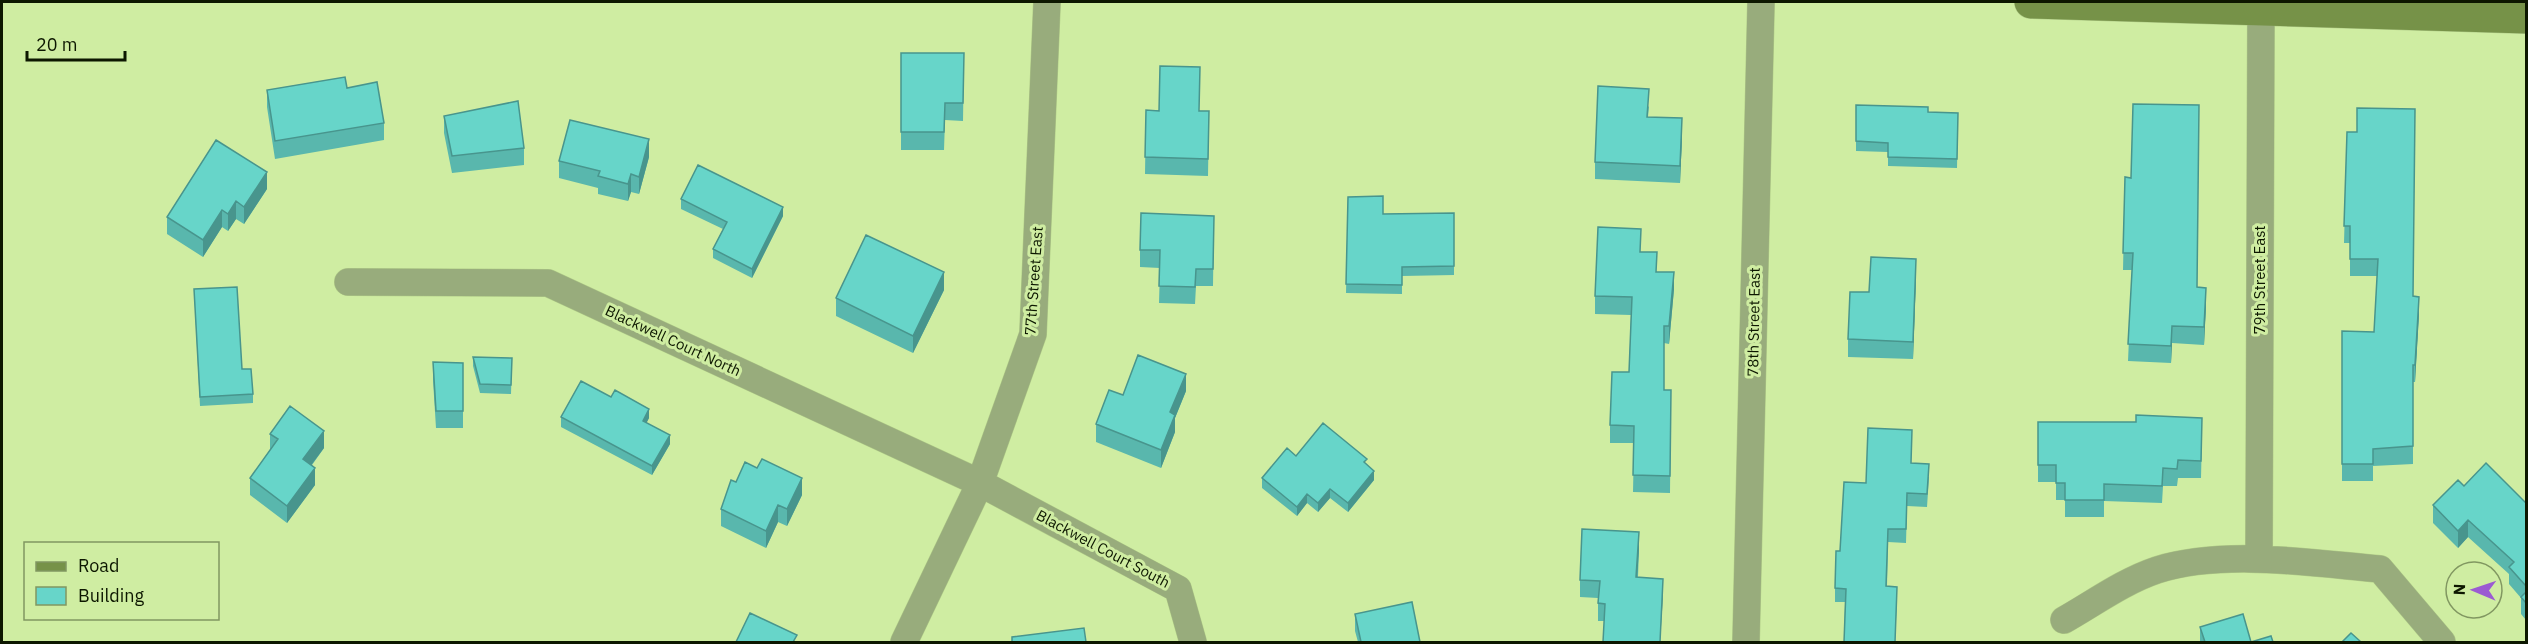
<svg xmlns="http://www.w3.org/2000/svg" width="2528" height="644" viewBox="0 0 2528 644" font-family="'IBM Plex Sans',sans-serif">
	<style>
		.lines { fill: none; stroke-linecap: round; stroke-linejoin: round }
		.street-casing { stroke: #b0cb88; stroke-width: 28 }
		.secondary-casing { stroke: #b0cb88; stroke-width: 34 }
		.street { stroke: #98ac7c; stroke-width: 27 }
		.secondary { stroke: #769248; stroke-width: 33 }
		.wall { fill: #59b7ad }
		.shaded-wall { fill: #48958d }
		.building { fill: #67d5c9; stroke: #48958d; stroke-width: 1.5 }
		.labels { text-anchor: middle; stroke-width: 6; stroke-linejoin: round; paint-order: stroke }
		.street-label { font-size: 15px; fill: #0d1700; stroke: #cfeda2 }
	</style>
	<rect width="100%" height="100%" fill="#cfeda2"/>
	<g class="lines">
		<!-- street casing -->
		<g class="street-casing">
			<path id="street" d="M 348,282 L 548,283 L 980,483 L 1178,589 L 1193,642
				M 2259,558 L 2261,2
				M 2064,620 C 2094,603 2124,581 2157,570 C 2224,549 2311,563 2380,569 L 2442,642
				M 904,642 L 980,483 L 1033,334 L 1047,2
				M 1746,642 L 1761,2"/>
		</g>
		<!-- secondary casing -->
		<g class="secondary-casing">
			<path id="secondary" d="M 2031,2 L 2526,17"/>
		</g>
		<!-- street -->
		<use href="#street" class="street"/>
		<!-- secondary -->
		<use href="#secondary" class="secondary"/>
	</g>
	<!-- wall -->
	<path class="wall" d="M 901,53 L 964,53 L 963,121 L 945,120 L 944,150 L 901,150 Z
		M 347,88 L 384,123 L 384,140 L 275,159 L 267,107 L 267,90 Z
		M 1856,105 L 1928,112 L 1958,113 L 1957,168 L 1888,166 L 1888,152 L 1856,151 Z
		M 1649,106 L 1648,117 L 1682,136 L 1680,183 L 1595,179 L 1595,162 Z
		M 1146,110 L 1209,111 L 1208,176 L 1145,174 Z
		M 444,116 L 524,148 L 524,165 L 452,173 L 444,133 Z
		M 2347,132 L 2413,296 L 2419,314 L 2415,382 L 2413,382 L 2413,464 L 2373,466 L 2373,481 L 2342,481 L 2342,331 L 2374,332 L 2377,276 L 2350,276 L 2350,243 L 2344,243 Z
		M 649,157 L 639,194 L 631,192 L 628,201 L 598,194 L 598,188 L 559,178 L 559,161 Z
		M 2125,177 L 2197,287 L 2206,305 L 2204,345 L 2172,343 L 2171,363 L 2128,361 L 2132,270 L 2123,270 Z
		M 267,189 L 244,224 L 236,219 L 228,231 L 222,227 L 203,257 L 167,234 L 167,217 Z
		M 1348,197 L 1383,214 L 1454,213 L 1454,275 L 1402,276 L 1402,294 L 1346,293 Z
		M 681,199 L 783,216 L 752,278 L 713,258 L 713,249 L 723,229 L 681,209 Z
		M 1214,216 L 1213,286 L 1196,286 L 1195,304 L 1159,303 L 1160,268 L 1140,267 L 1140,250 Z
		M 1640,252 L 1657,272 L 1674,289 L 1669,344 L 1664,343 L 1664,390 L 1671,390 L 1670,493 L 1633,492 L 1634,443 L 1610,443 L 1610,425 L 1629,372 L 1631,315 L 1595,314 L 1595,296 Z
		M 1916,276 L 1913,359 L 1848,357 L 1848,339 L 1869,292 Z
		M 194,289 L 242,369 L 253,394 L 253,403 L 200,406 Z
		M 944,290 L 913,353 L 836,316 L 836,298 Z
		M 473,357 L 512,358 L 511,394 L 480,393 L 473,366 Z
		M 433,362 L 463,363 L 463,428 L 436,428 L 433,380 Z
		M 1186,391 L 1175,418 L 1175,432 L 1161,468 L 1096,442 L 1096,424 L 1123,395 Z
		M 561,417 L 649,418 L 646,423 L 670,444 L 652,475 L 561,427 Z
		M 2038,422 L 2202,435 L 2201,478 L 2178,478 L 2177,486 L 2163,486 L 2162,503 L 2104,501 L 2104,517 L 2065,517 L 2065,500 L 2056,500 L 2056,482 L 2038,482 Z
		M 270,434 L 324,448 L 312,465 L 315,485 L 287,523 L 250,495 L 250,478 L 270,450 Z
		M 1296,456 L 1367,465 L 1374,480 L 1348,512 L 1330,498 L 1318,512 L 1307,503 L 1297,516 L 1262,488 L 1262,478 Z
		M 1911,463 L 1929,477 L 1927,507 L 1907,506 L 1906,543 L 1888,542 L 1887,586 L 1897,600 L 1895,642 L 1844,642 L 1845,602 L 1835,602 L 1835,588 L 1840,551 L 1866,483 Z
		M 736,482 L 802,495 L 787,526 L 778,522 L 766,548 L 721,526 L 721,509 Z
		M 2464,486 L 2526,503 L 2526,620 L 2521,614 L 2521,598 L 2509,584 L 2509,574 L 2468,537 L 2458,548 L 2433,523 L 2433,505 Z
		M 1639,549 L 1638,577 L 1663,596 L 1604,621 L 1598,621 L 1598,598 L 1580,597 L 1580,580 Z
		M 1355,614 L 1420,642 L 1358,642 L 1355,631 Z
		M 2200,627 L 2251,642 L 2273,642 L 2200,642 Z"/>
	<!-- shaded-wall -->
	<path class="shaded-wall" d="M 1682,118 L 1682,136 L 1680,183 L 1680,166 Z
		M 649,139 L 649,157 L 639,194 L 639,177 Z
		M 267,172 L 267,189 L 244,224 L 244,207 Z
		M 631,174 L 631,192 L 628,201 L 628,184 Z
		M 236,201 L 236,219 L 228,231 L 228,214 Z
		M 783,207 L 783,216 L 752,278 L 752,269 Z
		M 222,210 L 222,227 L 203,257 L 203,240 Z
		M 1916,259 L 1916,276 L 1913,359 L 1913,342 Z
		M 944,272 L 944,290 L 913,353 L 913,336 Z
		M 1674,272 L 1674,289 L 1669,344 L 1669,326 Z
		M 2206,288 L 2206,305 L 2204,345 L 2204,327 Z
		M 2419,297 L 2419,314 L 2415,382 L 2415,365 Z
		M 2172,326 L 2172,343 L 2171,363 L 2171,346 Z
		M 1186,374 L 1186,391 L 1175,418 L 1175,432 L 1161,468 L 1161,450 L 1170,412 Z
		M 649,409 L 649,418 L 643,430 L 643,421 Z
		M 324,431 L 324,448 L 303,476 L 303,459 Z
		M 670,435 L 670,444 L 652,475 L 652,466 Z
		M 315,468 L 315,485 L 287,523 L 287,506 Z
		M 1374,471 L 1374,480 L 1348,512 L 1348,503 Z
		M 802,478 L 802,495 L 787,526 L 787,509 Z
		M 1330,489 L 1330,498 L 1318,512 L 1318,503 Z
		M 1307,494 L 1307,503 L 1297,516 L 1297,507 Z
		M 778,505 L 778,522 L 766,548 L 766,531 Z
		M 2468,520 L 2468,537 L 2458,548 L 2458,531 Z
		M 1639,532 L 1639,549 L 1636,595 L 1636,577 Z
		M 1663,579 L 1663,596 L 1660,642 Z"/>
	<!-- building -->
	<path class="building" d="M 901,53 L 964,53 L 963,103 L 945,103 L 944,132 L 901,132 Z
		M 1160,66 L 1200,67 L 1199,111 L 1209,111 L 1208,159 L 1145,157 L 1146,110 L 1159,111 Z
		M 345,77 L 347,88 L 377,82 L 384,123 L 275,141 L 267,90 Z
		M 1598,86 L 1649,89 L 1647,117 L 1682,118 L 1680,166 L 1595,162 Z
		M 518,101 L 524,148 L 452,156 L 444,116 Z
		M 2133,104 L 2199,105 L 2197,287 L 2206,288 L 2204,327 L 2172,326 L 2171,346 L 2128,344 L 2133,253 L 2123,253 L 2125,177 L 2131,178 Z
		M 1856,105 L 1928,107 L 1928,112 L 1958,113 L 1957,159 L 1888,157 L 1888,143 L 1856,141 Z
		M 2357,108 L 2415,109 L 2413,296 L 2419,297 L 2415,365 L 2413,365 L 2413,446 L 2373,449 L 2373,464 L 2342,464 L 2342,331 L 2374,332 L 2378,259 L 2350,259 L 2350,226 L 2344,226 L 2347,132 L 2357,132 Z
		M 570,120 L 649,139 L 639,177 L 631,174 L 628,184 L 598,176 L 600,171 L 559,161 Z
		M 216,140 L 267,172 L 244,207 L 236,201 L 228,214 L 222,210 L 203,240 L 167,217 Z
		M 698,165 L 783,207 L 752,269 L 713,249 L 727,222 L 681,199 Z
		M 1383,196 L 1383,214 L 1454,213 L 1454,266 L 1402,267 L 1402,285 L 1346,284 L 1348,197 Z
		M 1141,213 L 1214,216 L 1213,269 L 1196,269 L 1195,287 L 1159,286 L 1160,250 L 1140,250 Z
		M 1598,227 L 1641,229 L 1640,252 L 1657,252 L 1656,272 L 1674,272 L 1669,326 L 1664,326 L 1664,390 L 1671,390 L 1670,476 L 1633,475 L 1634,426 L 1610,425 L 1612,372 L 1629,372 L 1632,297 L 1595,296 Z
		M 866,235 L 944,272 L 913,336 L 836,298 Z
		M 1871,257 L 1916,259 L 1913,342 L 1848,339 L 1850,292 L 1869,292 Z
		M 237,287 L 242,369 L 251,369 L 253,394 L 200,397 L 194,289 Z
		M 1138,355 L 1186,374 L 1170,412 L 1175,415 L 1161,450 L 1096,424 L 1109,390 L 1123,395 Z
		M 473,357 L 512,358 L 511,385 L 480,384 Z
		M 433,362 L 463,363 L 463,411 L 436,411 Z
		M 581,381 L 611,397 L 615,390 L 649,409 L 643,421 L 670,435 L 652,466 L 561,417 Z
		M 290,406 L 324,431 L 303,459 L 315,468 L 287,506 L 250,478 L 278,439 L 270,434 Z
		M 2136,415 L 2202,418 L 2201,461 L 2178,460 L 2177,469 L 2163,468 L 2162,486 L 2104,484 L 2104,500 L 2065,500 L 2065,483 L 2056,483 L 2056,465 L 2038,465 L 2038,422 L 2136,422 Z
		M 1323,423 L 1367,459 L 1364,462 L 1374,471 L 1348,503 L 1330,489 L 1318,503 L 1307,494 L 1297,507 L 1262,478 L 1287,448 L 1296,456 Z
		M 1868,428 L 1912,430 L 1911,463 L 1929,464 L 1927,494 L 1907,493 L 1906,529 L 1888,529 L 1886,586 L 1897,587 L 1895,642 L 1844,642 L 1846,589 L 1835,588 L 1836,551 L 1840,551 L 1844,482 L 1866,483 Z
		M 762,459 L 802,478 L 787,509 L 778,505 L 766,531 L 721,509 L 731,480 L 736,482 L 745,462 L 757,468 Z
		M 2486,463 L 2526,503 L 2526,586 L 2509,567 L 2514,562 L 2468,520 L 2458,531 L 2433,505 L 2458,480 L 2464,486 Z
		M 1582,529 L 1639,532 L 1636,577 L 1663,579 L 1660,642 L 1603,642 L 1605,604 L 1598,603 L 1600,581 L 1580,580 Z
		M 2526,592 L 2526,603 L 2521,597 Z
		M 1412,602 L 1420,642 L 1361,642 L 1355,614 Z
		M 750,613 L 797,635 L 793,642 L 736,642 Z
		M 2243,614 L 2251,642 L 2271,636 L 2273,642 L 2205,642 L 2200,627 Z
		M 1084,628 L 1086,642 L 1012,642 L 1012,637 Z
		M 2351,633 L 2361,642 L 2342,642 Z"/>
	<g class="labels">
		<!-- street labels -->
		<g class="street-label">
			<text transform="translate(2260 280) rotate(-90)" y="5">79th Street East</text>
			<text transform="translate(1034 281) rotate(-86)" y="5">77th Street East</text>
			<text transform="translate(1754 322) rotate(-89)" y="5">78th Street East</text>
			<text transform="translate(673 341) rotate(25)" y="5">Blackwell Court North</text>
			<text transform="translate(1103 549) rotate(28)" y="5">Blackwell Court South</text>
		</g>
	</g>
	<!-- border -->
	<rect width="2528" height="644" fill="none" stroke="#0d1700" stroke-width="6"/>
	<!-- legend -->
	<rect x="24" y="542" width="195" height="78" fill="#cfeda2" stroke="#819761" stroke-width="1.5"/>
	<rect x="36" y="562" width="30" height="9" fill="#769248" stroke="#819761" stroke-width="1.5"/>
	<text x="78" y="572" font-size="18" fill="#0d1700">Road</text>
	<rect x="36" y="587" width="30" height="18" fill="#67d5c9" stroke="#819761" stroke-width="1.5"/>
	<text x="78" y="602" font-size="18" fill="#0d1700">Building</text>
	<!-- north arrow -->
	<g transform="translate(2474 590) rotate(272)"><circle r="28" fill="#cfeda2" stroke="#819761" stroke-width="1.5"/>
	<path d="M0-4.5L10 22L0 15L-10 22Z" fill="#9b5bd2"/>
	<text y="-9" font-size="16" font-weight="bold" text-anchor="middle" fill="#0d1700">N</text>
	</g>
	<!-- scale -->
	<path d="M27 51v9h98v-9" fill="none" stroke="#0d1700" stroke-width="3"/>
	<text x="36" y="51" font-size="18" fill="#0d1700" stroke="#cfeda2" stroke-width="4.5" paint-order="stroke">20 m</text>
</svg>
